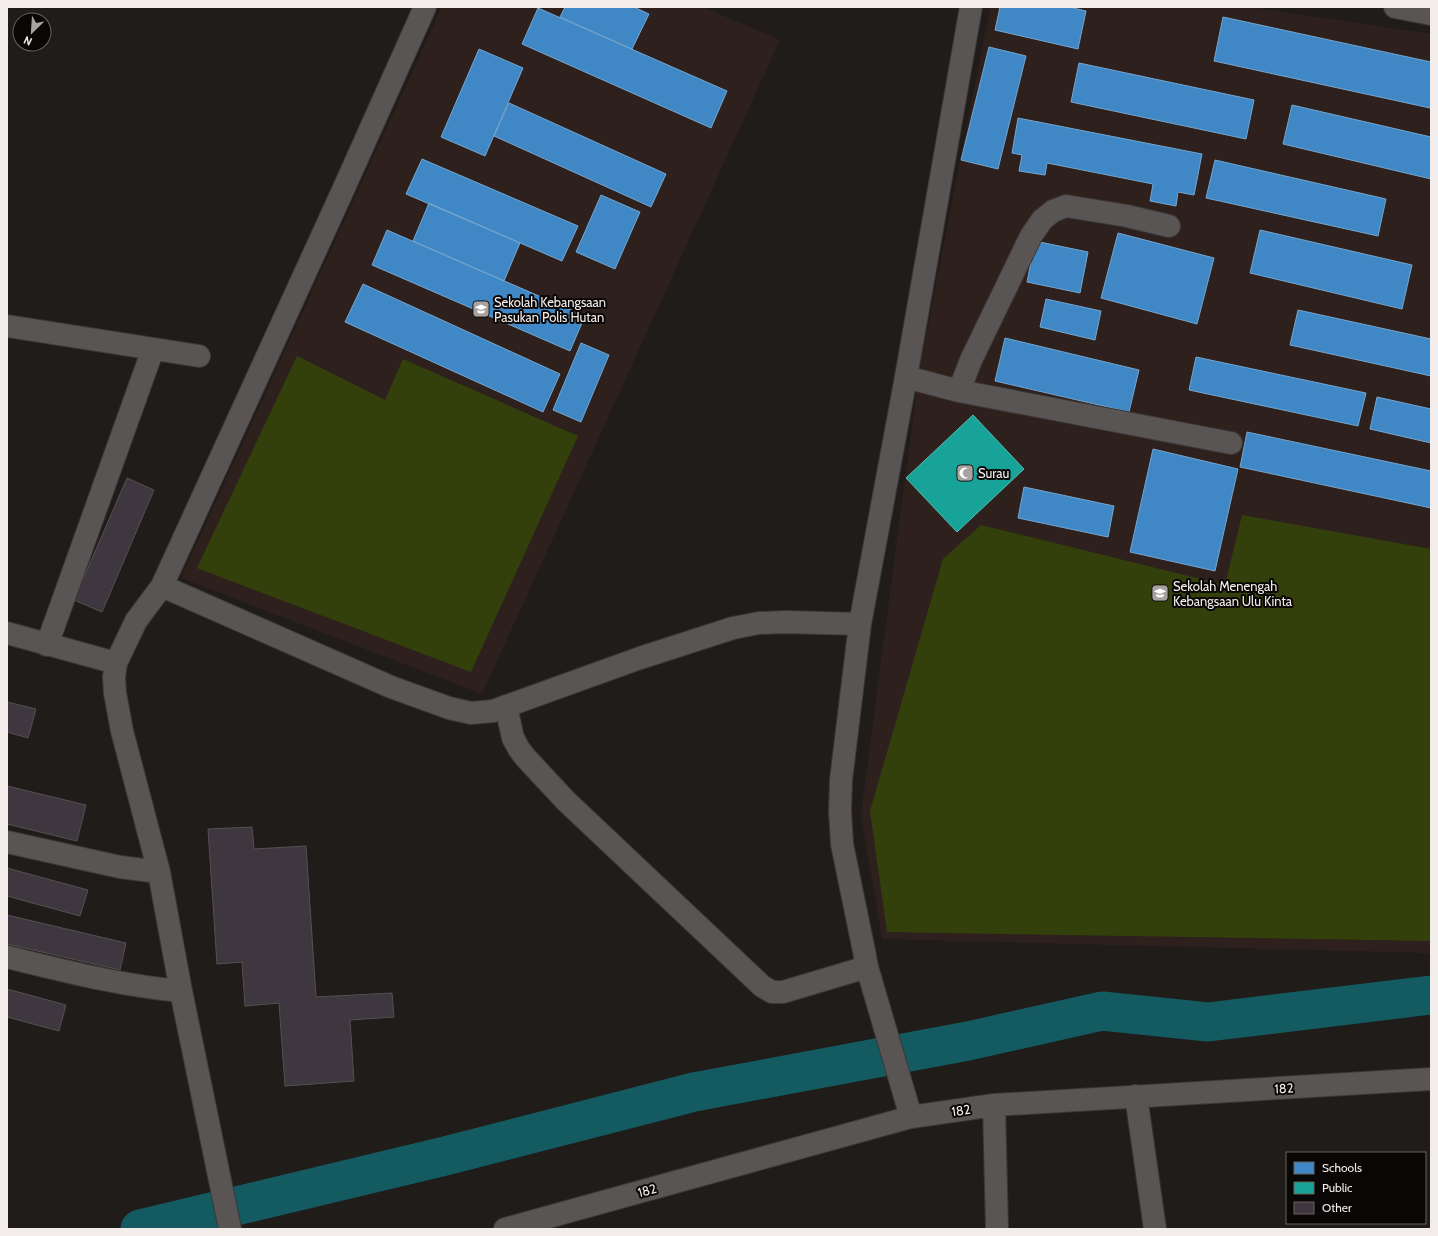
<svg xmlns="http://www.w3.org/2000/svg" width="1438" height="1236" viewBox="0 0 1438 1236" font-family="Cabin,sans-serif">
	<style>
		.built { fill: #2e211d }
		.green { fill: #33400c }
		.schools { fill: #3f88c5; stroke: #75a6d0 }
		.public { fill: #17a398; stroke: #59b9b1 }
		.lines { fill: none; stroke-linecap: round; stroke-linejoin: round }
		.river { stroke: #135b61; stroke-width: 39 }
		.building { fill: #3e373f; stroke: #535151 }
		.minor-casing { stroke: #3b3836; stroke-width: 24 }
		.minor { stroke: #585554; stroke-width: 22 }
		.labels { text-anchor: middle; stroke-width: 4; stroke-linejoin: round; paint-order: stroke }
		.poi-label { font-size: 13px; fill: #f2ecea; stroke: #090606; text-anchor: start }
		.street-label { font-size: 13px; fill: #f2ecea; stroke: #090606 }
	</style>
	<rect width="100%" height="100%" fill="#201c1a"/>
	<!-- built -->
	<path class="built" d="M 442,7 L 703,7 L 780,40 L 482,694 L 181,578 Z
		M 990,7 L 1250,7 L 1431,34 L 1431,953 L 882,939 L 861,814 L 919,373 Z"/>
	<!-- green -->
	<path class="green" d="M 297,356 L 385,400 L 403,359 L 578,436 L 471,672 L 197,568 Z
		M 1242,515 L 1431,549 L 1431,941 L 887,932 L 870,811 L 943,559 L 981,525 L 1225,585 Z"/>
	<!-- schools -->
	<path class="schools" d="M 565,7 L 634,7 L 649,14 L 632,49 L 560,17 Z
		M 1000,7 L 1069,7 L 1086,11 L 1078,49 L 995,30 Z
		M 538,8 L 727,91 L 711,128 L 522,44 Z
		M 1223,17 L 1431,62 L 1431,102 L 1430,108 L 1214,61 Z
		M 989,47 L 1026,56 L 998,169 L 961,160 Z
		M 479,49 L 523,68 L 485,156 L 441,137 Z
		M 1079,63 L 1254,100 L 1246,139 L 1071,102 Z
		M 509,103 L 666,174 L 651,207 L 494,136 Z
		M 1292,105 L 1431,137 L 1431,179 L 1283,144 Z
		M 1018,118 L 1202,154 L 1194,195 L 1178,192 L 1176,206 L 1150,201 L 1153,184 L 1047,163 L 1045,175 L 1019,171 L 1022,155 L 1012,153 Z
		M 422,159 L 578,226 L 562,261 L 406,194 Z
		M 1215,160 L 1386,199 L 1378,236 L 1206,198 Z
		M 601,195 L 640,212 L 615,269 L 576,252 Z
		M 429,203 L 520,243 L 504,281 L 413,241 Z
		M 387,230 L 585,316 L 570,351 L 372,265 Z
		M 1260,230 L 1412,265 L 1402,309 L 1250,273 Z
		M 1118,233 L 1214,258 L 1197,324 L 1101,298 Z
		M 1035,241 L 1088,252 L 1080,293 L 1027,282 Z
		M 363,284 L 560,374 L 543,412 L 345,322 Z
		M 1046,299 L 1101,311 L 1095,340 L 1040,327 Z
		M 1298,310 L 1431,339 L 1431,376 L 1290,345 Z
		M 1005,338 L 1139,370 L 1129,412 L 995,381 Z
		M 581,343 L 609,355 L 581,422 L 553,410 Z
		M 1196,357 L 1366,393 L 1358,426 L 1189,390 Z
		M 1377,397 L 1431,409 L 1431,443 L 1370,429 Z
		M 1247,432 L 1431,471 L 1431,508 L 1240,467 Z
		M 1153,449 L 1238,469 L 1215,571 L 1130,552 Z
		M 1024,487 L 1114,506 L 1108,537 L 1018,518 Z"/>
	<!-- public -->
	<path class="public" d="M 973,415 L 1024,469 L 957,532 L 906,478 Z"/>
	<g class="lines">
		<!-- river -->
		<path class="river" d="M 140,1229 L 441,1157 L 694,1092 L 968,1041 L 1102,1011 L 1208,1022 L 1431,995"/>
	</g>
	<!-- building -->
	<path class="building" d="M 127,478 L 154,490 L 102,612 L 74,600 Z
		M 7,702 L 36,709 L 28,738 L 7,732 Z
		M 7,786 L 86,805 L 77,841 L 7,824 Z
		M 252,827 L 254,849 L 306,846 L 316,997 L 392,993 L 394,1017 L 350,1020 L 354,1081 L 285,1086 L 279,1003 L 245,1006 L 242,962 L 217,964 L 208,829 Z
		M 7,868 L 88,890 L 80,916 L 7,896 Z
		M 7,915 L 126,943 L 120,970 L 7,944 Z
		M 7,989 L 66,1005 L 59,1031 L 7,1017 Z"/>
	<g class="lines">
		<!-- minor casing -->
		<g class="minor-casing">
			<path id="minor" d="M 1395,7 L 1431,14
				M 7,326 L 199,356
				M 906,377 L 959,391 L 1231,443
				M 959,391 L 971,360 L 1031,236 L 1042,220 L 1053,211 L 1066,206 L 1127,216 L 1169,226
				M 162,586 L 391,687 L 449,708 L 471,713 L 493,711 L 640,658 L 733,628 L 759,623 L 785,622 L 860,624
				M 7,633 L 116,663
				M 47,645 L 153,349
				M 506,706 L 513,738 L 519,749 L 525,757 L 566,801 L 762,986 L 772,992 L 783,992 L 867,967
				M 7,842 L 120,867 L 159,872
				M 7,957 C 65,971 122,986 181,991
				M 1136,1096 L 1155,1229
				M 994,1105 L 997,1229
				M 911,1117 L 867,967 L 864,951 L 842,844 L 840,811 L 841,780 L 860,624 L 906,377 L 971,7
				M 230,1229 L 181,991 L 159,872 L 122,731 L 115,693 L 114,677 L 116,663 L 136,621 L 162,586 L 344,188 L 425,7
				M 505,1229 L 911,1117 L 994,1105 L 1431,1079"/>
		</g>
		<!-- minor -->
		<use href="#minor" class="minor"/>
	</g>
	<!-- icons -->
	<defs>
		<g id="school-square" transform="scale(0.9)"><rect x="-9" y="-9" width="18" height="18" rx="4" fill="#a8a3a1" stroke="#090606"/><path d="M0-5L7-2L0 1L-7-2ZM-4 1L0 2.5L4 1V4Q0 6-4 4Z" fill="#fff"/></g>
		<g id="mosque-square" transform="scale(0.9)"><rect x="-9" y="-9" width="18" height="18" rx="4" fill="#a8a3a1" stroke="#090606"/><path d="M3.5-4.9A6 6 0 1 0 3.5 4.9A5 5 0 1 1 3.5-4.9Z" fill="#fff"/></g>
	</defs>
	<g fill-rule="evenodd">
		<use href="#school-square" x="481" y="309"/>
		<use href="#mosque-square" x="965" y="473"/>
		<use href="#school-square" x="1160" y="593"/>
	</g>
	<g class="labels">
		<!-- poi labels -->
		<g class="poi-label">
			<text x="494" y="307">Sekolah Kebangsaan<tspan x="494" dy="15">Pasukan Polis Hutan</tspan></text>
			<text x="978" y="478">Surau</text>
			<text x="1173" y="591">Sekolah Menengah<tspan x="1173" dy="15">Kebangsaan Ulu Kinta</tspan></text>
		</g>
		<!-- street labels -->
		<g class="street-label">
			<text transform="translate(1284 1088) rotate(-3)" y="5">182</text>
			<text transform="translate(961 1110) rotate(-8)" y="5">182</text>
			<text transform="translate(647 1190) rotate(-15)" y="5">182</text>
		</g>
	</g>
	<!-- border -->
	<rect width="1438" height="1236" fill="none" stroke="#f2ecea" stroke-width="16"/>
	<!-- legend -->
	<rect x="1286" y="1152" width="140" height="72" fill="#090606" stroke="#666261"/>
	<rect x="1294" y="1162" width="20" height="12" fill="#3f88c5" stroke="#666261"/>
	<text x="1322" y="1172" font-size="12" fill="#f2ecea">Schools</text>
	<rect x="1294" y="1182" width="20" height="12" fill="#17a398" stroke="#666261"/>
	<text x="1322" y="1192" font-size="12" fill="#f2ecea">Public</text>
	<rect x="1294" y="1202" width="20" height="12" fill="#3e373f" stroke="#666261"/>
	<text x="1322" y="1212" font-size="12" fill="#f2ecea">Other</text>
	<!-- north arrow -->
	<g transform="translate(32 32) rotate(205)"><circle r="19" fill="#090606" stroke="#666261"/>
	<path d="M0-3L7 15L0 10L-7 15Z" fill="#a8a3a1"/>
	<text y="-6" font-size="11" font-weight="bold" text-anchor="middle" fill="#f2ecea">N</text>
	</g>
</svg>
